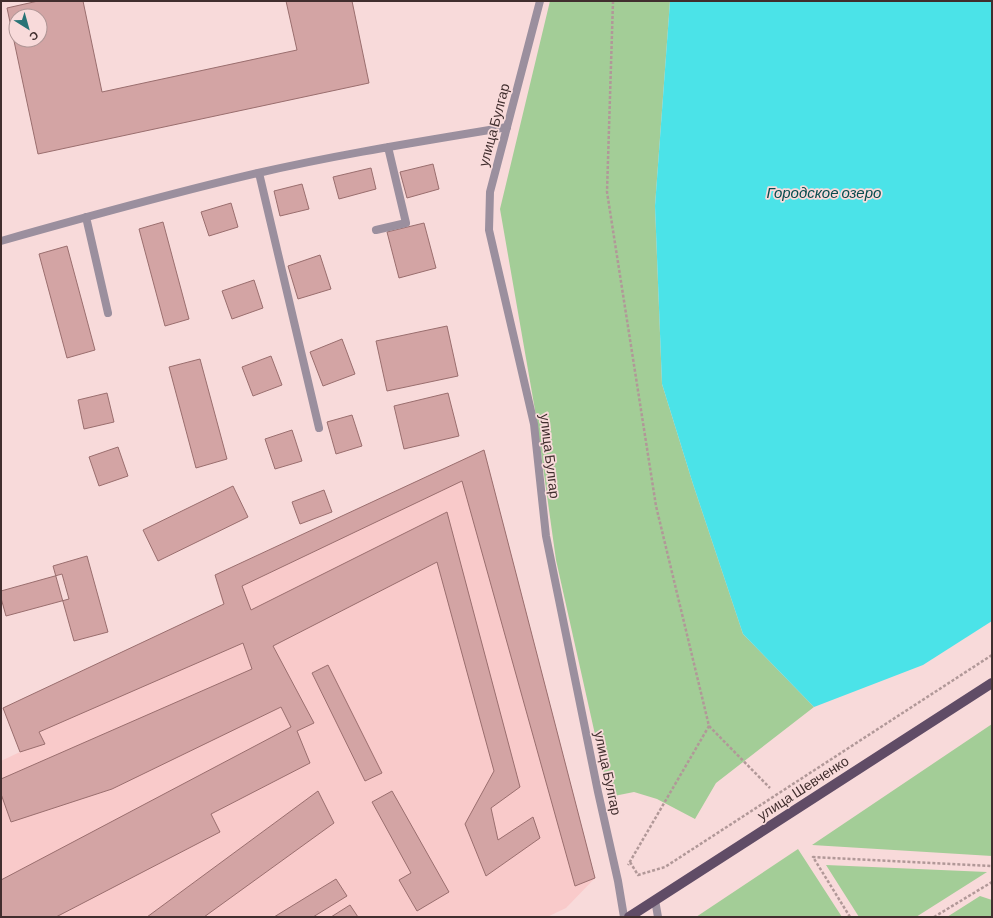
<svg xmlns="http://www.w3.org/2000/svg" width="993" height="918" viewBox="0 0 993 918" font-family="Barlow,sans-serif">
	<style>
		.built { fill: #f9caca }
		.green { fill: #a3cd97 }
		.water { fill: #4be3e8 }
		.building { fill: #d3a4a4; stroke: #9a6e6e; fill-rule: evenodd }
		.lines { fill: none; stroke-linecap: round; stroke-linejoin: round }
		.path { stroke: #b19898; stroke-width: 2.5; stroke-dasharray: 3 2; stroke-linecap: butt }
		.service { stroke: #9b8f9e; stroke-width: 8 }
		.minor { stroke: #9b8f9e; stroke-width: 8 }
		.tertiary { stroke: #9b8f9e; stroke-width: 8 }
		.primary { stroke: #604c66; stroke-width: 10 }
		.labels { text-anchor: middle; stroke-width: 3.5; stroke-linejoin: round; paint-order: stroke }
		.street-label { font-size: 14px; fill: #412e2e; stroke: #f8dada }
		.water-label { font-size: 15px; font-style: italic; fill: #074c4e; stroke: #f8dada }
	</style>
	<rect width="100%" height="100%" fill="#f8dada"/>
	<!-- built -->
	<path class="built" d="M 484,450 L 595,878 L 566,908 L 547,917 L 1,917 L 1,761 L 20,752 L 3,708 L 223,605 L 215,575 Z"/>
	<!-- green -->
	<path class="green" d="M 550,1 L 670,1 L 655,206 L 662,384 L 693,484 L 743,634 L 814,707 L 716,783 L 695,819 L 657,799 L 634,792 L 609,797 L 556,560 L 535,410 L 500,209 Z
		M 992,724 L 992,856 L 812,845 Z
		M 798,849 L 842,917 L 696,917 Z
		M 826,865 L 987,872 L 916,917 L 859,917 Z
		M 980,896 L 992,900 L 992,917 L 947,917 Z"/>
	<!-- water -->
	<path class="water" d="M 670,1 L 992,1 L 992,621 L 923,665 L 814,707 L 743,634 L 693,484 L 662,384 L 655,206 Z"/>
	<!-- building -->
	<path class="building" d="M 38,1 L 83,1 L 102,92 L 297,50 L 286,1 L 352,1 L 369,83 L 38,154 L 7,8 ZM 16,16 L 40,16 L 40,40 L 16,40 Z
		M 433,164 L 439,189 L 407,198 L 400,172 Z
		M 371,168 L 376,189 L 339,199 L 333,177 Z
		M 302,184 L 309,209 L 280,216 L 274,191 Z
		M 231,203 L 238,227 L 209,236 L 201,212 Z
		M 163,222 L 189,319 L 165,326 L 139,229 Z
		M 424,223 L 436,268 L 399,278 L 387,232 Z
		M 67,246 L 95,350 L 67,358 L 39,254 Z
		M 320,255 L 331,289 L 298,299 L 288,266 Z
		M 254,280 L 263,308 L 232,319 L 222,291 Z
		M 447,326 L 458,376 L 387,391 L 376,341 Z
		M 342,339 L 355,374 L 323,386 L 310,352 Z
		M 271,356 L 282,385 L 253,396 L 242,367 Z
		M 200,359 L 227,459 L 196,468 L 169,367 Z
		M 107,393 L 114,422 L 84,429 L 78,400 Z
		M 448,393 L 459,436 L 404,449 L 394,406 Z
		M 352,415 L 362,446 L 336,454 L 327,422 Z
		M 292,430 L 302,461 L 275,469 L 265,439 Z
		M 118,447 L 128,476 L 99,486 L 89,457 Z
		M 484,450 L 595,878 L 575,886 L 462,481 L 242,586 L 251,610 L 447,512 L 520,787 L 491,808 L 498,840 L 533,817 L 540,838 L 486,876 L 465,824 L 494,771 L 437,562 L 273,646 L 314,723 L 297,731 L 310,763 L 211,814 L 220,832 L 56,917 L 1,917 L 1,880 L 291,727 L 281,707 L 112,789 L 11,822 L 1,794 L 1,779 L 252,669 L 243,643 L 39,732 L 45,744 L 20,752 L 3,708 L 224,604 L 215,575 Z
		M 233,486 L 248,517 L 158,561 L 143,530 Z
		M 324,490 L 332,512 L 300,524 L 292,502 Z
		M 87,556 L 108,632 L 74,641 L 53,566 Z
		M 62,574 L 69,599 L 6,616 L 1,598 L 1,591 Z
		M 328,665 L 382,773 L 365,781 L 312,673 Z
		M 318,791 L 334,823 L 204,917 L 147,917 Z
		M 392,791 L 449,892 L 417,911 L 399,880 L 411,873 L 372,802 Z
		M 336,879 L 347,896 L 313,917 L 274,917 Z
		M 350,905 L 358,917 L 331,917 Z"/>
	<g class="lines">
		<!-- path -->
		<path class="path" d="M 613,1 L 607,192 L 656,506 L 709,726 L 628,865
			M 709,726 L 770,788
			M 630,862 L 638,875 L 665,867 L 992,655
			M 850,917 L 813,857 L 992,866
			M 934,917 L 992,882"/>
		<!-- service -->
		<path class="service" d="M 259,173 L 319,428
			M 86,217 L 108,313
			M 376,230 L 406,223 L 388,147
			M 1,241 C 86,217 172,193 258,173 C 340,154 424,141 507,127"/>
		<!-- minor -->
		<path class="minor" d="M 540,1 L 490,192 L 489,230 L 534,424 L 546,536 L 598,792 L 618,881 L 624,917"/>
		<!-- tertiary -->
		<path class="tertiary" d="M 655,900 L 658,917"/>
		<!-- primary -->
		<path class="primary" d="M 629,917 L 992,683"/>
	</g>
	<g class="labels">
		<!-- street labels -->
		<g class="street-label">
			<text transform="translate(494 125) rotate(-75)" y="5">улица Булгар</text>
			<text transform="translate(550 456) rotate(83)" y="5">улица Булгар</text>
			<text transform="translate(608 773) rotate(78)" y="5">улица Булгар</text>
			<text transform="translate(803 788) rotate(-33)" y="5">улица Шевченко</text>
		</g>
		<!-- water labels -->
		<g class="water-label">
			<text x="824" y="198">Городское озеро</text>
		</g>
	</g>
	<!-- border -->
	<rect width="993" height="918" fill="none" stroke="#412e2e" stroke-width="4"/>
	<!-- north arrow -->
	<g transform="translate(28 28) rotate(143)"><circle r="19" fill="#f8dada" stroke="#af9595"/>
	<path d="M0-3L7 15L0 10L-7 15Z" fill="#297376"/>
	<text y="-6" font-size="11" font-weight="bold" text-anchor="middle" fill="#412e2e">С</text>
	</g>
</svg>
